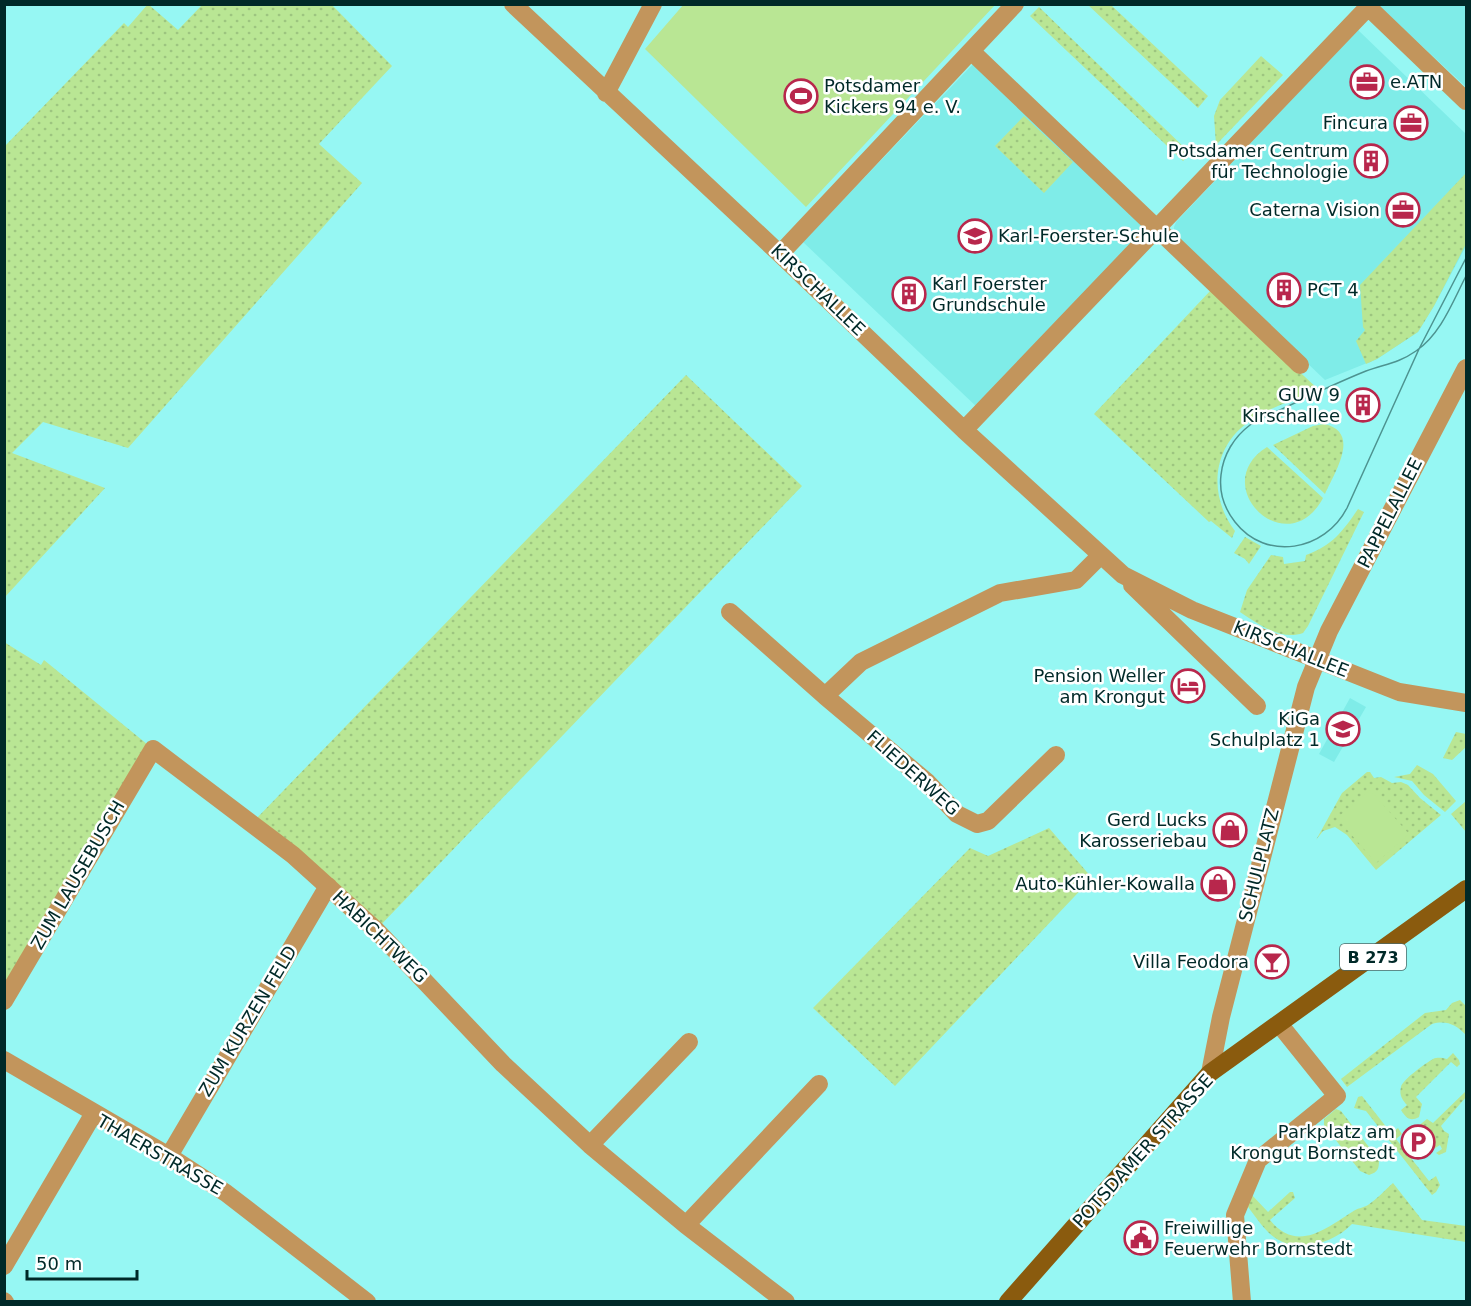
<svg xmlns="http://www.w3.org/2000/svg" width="1471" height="1306" viewBox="0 0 1471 1306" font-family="'DejaVu Sans',sans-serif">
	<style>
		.built { fill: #7fece8 }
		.green { fill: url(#green-dots) }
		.pitch { fill: #b9e694 }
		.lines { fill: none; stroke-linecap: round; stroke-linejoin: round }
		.minor { stroke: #c2955c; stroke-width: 18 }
		.major { stroke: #8a5b0e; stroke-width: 18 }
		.tram { stroke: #4d9390; stroke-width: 1.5 }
		.labels { text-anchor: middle; stroke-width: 5; stroke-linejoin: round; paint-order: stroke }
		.shield { fill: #fff; stroke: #4c6968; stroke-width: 1.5 }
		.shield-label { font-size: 16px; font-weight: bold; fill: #002928 }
		.poi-label { font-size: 18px; fill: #002928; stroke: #fff; text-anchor: end }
		.street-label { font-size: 18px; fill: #002928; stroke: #fff }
	</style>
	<defs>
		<pattern id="green-dots" width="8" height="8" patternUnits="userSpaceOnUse" patternTransform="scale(1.5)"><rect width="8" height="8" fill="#b9e694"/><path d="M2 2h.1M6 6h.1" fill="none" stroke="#9dc580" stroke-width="1.8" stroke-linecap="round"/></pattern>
	</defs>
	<rect width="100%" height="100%" fill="#96f7f3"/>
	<!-- built -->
	<path class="built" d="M 1378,5 L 1466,5 L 1466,87 Z
		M 1358,30 L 1466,134 L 1466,246 L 1434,306 L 1418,332 L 1377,359 L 1325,380 L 1180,242 L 1174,233 L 1174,227 L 1176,222 Z
		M 974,63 L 1142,224 L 1143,229 L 1141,238 L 979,409 L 803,242 Z
		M 1350,698 L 1366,707 L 1334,762 L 1319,754 Z"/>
	<!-- green -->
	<path class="green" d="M 148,4 L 178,30 L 202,5 L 332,5 L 392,66 L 319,144 L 362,183 L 128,448 L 43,422 L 12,453 L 105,488 L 5,597 L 5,146 L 124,23 L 128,27 Z
		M 1088,5 L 1111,5 L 1208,96 L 1198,108 Z
		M 1039,7 L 1191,154 L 1183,161 L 1030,16 Z
		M 1261,56 L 1283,75 L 1216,145 L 1214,116 L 1220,100 Z
		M 1024,116 L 1073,162 L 1044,193 L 995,146 Z
		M 1466,173 L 1466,244 L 1434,306 L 1418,332 L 1377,359 L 1366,364 L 1356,341 L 1365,330 L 1363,327 L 1360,285 Z
		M 1211,290 L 1318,389 C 1295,400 1267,408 1247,423 C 1211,450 1209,497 1235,531 L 1232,538 L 1211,521 L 1209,522 L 1094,414 Z
		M 686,375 L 802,486 L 376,930 L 252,823 Z
		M 1324,424 C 1362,432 1334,473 1325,494 L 1273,445 L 1313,426 Z
		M 1267,447 L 1323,498 C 1287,565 1206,485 1267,447 Z
		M 1358,509 L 1364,512 L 1308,626 L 1303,633 C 1281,641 1258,624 1240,612 L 1247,590 L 1271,555 L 1283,557 L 1284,564 L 1305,561 L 1306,555 C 1332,546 1343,531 1358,509 Z
		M 1245,537 L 1261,546 L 1249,564 L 1245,559 L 1234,553 Z
		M 4,642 L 41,665 L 44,660 L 153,749 L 4,1001 Z
		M 1456,732 L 1466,734 L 1466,747 L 1452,760 L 1443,758 Z
		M 1417,765 L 1433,774 L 1456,801 L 1445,812 L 1424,795 L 1412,781 L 1394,777 L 1410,774 Z
		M 1367,772 L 1370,772 L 1374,778 L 1381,777 L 1392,783 L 1401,782 L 1408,785 L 1420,798 L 1441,815 L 1376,870 L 1347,835 L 1335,827 L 1323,831 L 1316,840 L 1342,793 Z
		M 1466,801 L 1466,832 L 1451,814 Z
		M 1049,828 L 1092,878 L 895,1086 L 813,1008 L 970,848 L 988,856 Z
		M 1460,1000 L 1466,1006 L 1466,1035 C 1456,1025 1447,1020 1432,1024 L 1347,1087 L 1341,1079 L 1425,1013 L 1446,1010 L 1452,1003 Z
		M 1453,1053 L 1459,1060 L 1460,1064 L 1457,1067 L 1451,1062 L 1416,1097 L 1422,1104 L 1419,1117 C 1410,1122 1406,1118 1401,1110 L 1407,1105 C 1402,1099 1399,1095 1401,1087 C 1402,1080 1426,1063 1433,1059 C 1438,1057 1442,1058 1447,1059 Z
		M 1466,1091 L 1466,1097 L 1441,1126 L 1444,1131 L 1449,1134 L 1446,1152 L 1439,1155 L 1436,1153 L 1442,1149 L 1440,1145 L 1432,1150 L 1426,1142 L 1431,1136 L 1425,1129 L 1418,1133 L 1417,1127 L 1427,1119 L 1433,1123 Z
		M 1362,1096 L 1391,1133 L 1398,1128 L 1402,1134 L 1396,1139 L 1429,1181 L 1436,1176 L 1440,1185 L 1436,1192 L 1432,1195 L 1366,1111 L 1354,1108 L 1358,1097 Z
		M 1336,1109 L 1341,1111 L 1379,1160 C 1379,1169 1378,1172 1369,1175 L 1360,1171 L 1324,1125 L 1324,1119 Z
		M 1393,1183 L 1422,1220 L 1466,1226 L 1466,1242 L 1352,1224 C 1332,1245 1292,1256 1268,1232 C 1260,1224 1253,1213 1245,1203 L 1250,1193 L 1268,1212 L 1290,1192 L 1293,1192 L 1295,1198 L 1270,1220 C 1297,1253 1325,1229 1352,1212 C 1357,1208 1363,1208 1368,1205 C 1377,1199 1385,1190 1393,1183 Z"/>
	<!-- pitch -->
	<path class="pitch" d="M 684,4 L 995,4 L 995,5 L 806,207 L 645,49 Z
		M 1370,790 L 1409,834 L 1376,863 L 1337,818 Z"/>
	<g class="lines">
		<!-- minor -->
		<path class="minor" d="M 513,4 L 780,254 L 964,430 L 1123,575 L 1192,610 L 1399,692 L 1466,703
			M 1365,4 L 1466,101
			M 971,51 L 1300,365
			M 606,93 L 653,4
			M 780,254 L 1015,4
			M 964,430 L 1371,4
			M 1132,585 L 1257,706
			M 730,612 L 825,696 L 861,662 L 1000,593 L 1076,580 L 1101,555
			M 825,696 L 927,782 L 957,814 L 977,824 L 988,821 L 1056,755
			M 4,1001 L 153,749 L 293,855 L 376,930 L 503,1064 L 590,1145 L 686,1225 L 786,1302
			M 4,1060 L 169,1156 L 226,1193 L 367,1302
			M 1210,1073 L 1221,1017 L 1306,687 L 1329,631 L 1466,368
			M 590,1145 L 689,1042
			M 169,1156 L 328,886
			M 686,1225 L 819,1084
			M 4,1266 L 94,1113
			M 4,1301 L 5,1302
			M 1242,1302 L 1235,1215 L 1258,1160 L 1337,1096 L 1280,1025"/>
		<!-- major -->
		<path class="major" d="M 1008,1302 L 1210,1073 L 1466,889"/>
		<!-- tram -->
		<path class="tram" d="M 1466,258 L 1419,349 L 1347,508 C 1325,551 1266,562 1235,522 C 1224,508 1219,492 1221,475 C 1223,455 1234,437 1250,425 C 1258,419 1269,415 1278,411 C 1307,397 1336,383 1366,371 C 1385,364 1399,363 1416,351 C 1441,334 1453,301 1466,276"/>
	</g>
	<!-- icons -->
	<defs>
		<g id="office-ring" transform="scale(1.725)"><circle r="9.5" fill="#fff" stroke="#b8274c" stroke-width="1.5"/><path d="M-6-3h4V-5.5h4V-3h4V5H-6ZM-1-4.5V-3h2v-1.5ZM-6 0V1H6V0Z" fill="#b8274c"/></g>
		<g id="stadium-ring" transform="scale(1.725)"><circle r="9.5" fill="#fff" stroke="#b8274c" stroke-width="1.5"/><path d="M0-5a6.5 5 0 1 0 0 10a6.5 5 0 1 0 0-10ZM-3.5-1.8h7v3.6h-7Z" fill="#b8274c"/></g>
		<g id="building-ring" transform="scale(1.725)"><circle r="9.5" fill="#fff" stroke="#b8274c" stroke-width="1.5"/><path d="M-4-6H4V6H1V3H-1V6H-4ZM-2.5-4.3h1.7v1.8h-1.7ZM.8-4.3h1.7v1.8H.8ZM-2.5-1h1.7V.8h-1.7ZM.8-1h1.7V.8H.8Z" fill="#b8274c"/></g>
		<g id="school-ring" transform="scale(1.725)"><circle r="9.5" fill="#fff" stroke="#b8274c" stroke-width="1.5"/><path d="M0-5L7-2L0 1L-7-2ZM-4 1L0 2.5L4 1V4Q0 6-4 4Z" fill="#b8274c"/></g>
		<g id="hotel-ring" transform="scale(1.725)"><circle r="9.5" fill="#fff" stroke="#b8274c" stroke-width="1.5"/><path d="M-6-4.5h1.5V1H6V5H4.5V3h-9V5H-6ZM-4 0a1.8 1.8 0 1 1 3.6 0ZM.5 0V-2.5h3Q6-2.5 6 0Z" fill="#b8274c"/></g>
		<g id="shop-ring" transform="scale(1.725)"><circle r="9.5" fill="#fff" stroke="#b8274c" stroke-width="1.5"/><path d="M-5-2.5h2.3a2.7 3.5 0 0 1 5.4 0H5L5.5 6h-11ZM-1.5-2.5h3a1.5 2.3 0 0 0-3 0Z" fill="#b8274c"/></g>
		<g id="bar-ring" transform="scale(1.725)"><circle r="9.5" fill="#fff" stroke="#b8274c" stroke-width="1.5"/><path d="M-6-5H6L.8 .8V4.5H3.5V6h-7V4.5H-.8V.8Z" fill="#b8274c"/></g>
		<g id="parking-ring" transform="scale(1.725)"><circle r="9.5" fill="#fff" stroke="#b8274c" stroke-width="1.5"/><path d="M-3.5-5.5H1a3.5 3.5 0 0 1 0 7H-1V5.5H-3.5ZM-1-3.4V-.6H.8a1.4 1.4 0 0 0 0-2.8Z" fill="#b8274c"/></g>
		<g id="civic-ring" transform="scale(1.725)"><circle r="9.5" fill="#fff" stroke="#b8274c" stroke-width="1.5"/><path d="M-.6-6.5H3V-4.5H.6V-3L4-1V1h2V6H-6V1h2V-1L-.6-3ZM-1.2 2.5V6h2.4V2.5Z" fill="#b8274c"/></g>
	</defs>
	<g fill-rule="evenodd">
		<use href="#office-ring" x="1367" y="82"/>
		<use href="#stadium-ring" x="801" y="96"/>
		<use href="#office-ring" x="1411" y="123"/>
		<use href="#building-ring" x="1371" y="161"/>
		<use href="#office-ring" x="1403" y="210"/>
		<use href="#school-ring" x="975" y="236"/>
		<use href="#building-ring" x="1284" y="290"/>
		<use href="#building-ring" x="909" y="294"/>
		<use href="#building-ring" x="1363" y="405"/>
		<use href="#hotel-ring" x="1188" y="686"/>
		<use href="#school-ring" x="1343" y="729"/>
		<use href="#shop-ring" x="1230" y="830"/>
		<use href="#shop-ring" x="1218" y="884"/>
		<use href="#bar-ring" x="1272" y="962"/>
		<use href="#parking-ring" x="1418" y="1142"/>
		<use href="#civic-ring" x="1141" y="1238"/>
	</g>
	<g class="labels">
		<!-- shield labels -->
		<rect class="shield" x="1340" y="944" width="66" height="26" rx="4.5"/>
		<g class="shield-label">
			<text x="1373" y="963">B 273</text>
		</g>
		<!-- poi labels -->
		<g class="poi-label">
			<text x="1390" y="88" text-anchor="start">e.ATN</text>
			<text x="824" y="92" text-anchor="start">Potsdamer<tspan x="824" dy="21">Kickers 94 e. V.</tspan></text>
			<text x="1388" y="129">Fincura</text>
			<text x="1348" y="157">Potsdamer Centrum<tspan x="1348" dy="21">für Technologie</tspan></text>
			<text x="1380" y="216">Caterna Vision</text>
			<text x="998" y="242" text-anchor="start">Karl-Foerster-Schule</text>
			<text x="932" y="290" text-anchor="start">Karl Foerster<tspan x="932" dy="21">Grundschule</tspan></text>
			<text x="1307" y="296" text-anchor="start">PCT 4</text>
			<text x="1340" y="401">GUW 9<tspan x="1340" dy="21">Kirschallee</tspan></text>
			<text x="1165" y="682">Pension Weller<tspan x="1165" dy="21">am Krongut</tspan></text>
			<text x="1320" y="725">KiGa<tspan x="1320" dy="21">Schulplatz 1</tspan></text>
			<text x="1207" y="826">Gerd Lucks<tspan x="1207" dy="21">Karosseriebau</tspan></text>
			<text x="1195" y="890">Auto-Kühler-Kowalla</text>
			<text x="1249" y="968">Villa Feodora</text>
			<text x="1395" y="1138">Parkplatz am<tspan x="1395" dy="21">Krongut Bornstedt</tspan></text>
			<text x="1164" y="1234" text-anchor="start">Freiwillige<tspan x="1164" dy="21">Feuerwehr Bornstedt</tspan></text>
		</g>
		<!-- street labels -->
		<g class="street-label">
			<text transform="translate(818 290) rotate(44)" y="6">KIRSCHALLEE</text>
			<text transform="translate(1390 513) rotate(-63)" y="6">PAPPELALLEE</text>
			<text transform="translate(1291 649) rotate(22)" y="6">KIRSCHALLEE</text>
			<text transform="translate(913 773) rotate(42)" y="6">FLIEDERWEG</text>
			<text transform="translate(1259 865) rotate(-76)" y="6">SCHULPLATZ</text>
			<text transform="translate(78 875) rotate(-60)" y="6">ZUM LAUSEBUSCH</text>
			<text transform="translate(380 937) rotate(44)" y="6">HABICHTWEG</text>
			<text transform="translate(248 1021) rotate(-59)" y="6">ZUM KURZEN FELD</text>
			<text transform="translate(1143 1151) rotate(-48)" y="6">POTSDAMER STRASSE</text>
			<text transform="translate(160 1155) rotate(30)" y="6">THAERSTRASSE</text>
		</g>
	</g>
	<!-- border -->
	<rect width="1471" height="1306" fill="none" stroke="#002928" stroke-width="12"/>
	<!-- scale -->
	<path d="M27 1270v9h110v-9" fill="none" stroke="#002928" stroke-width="3"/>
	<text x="36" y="1270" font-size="18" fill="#002928" stroke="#ffffff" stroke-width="4.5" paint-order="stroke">50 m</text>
</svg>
